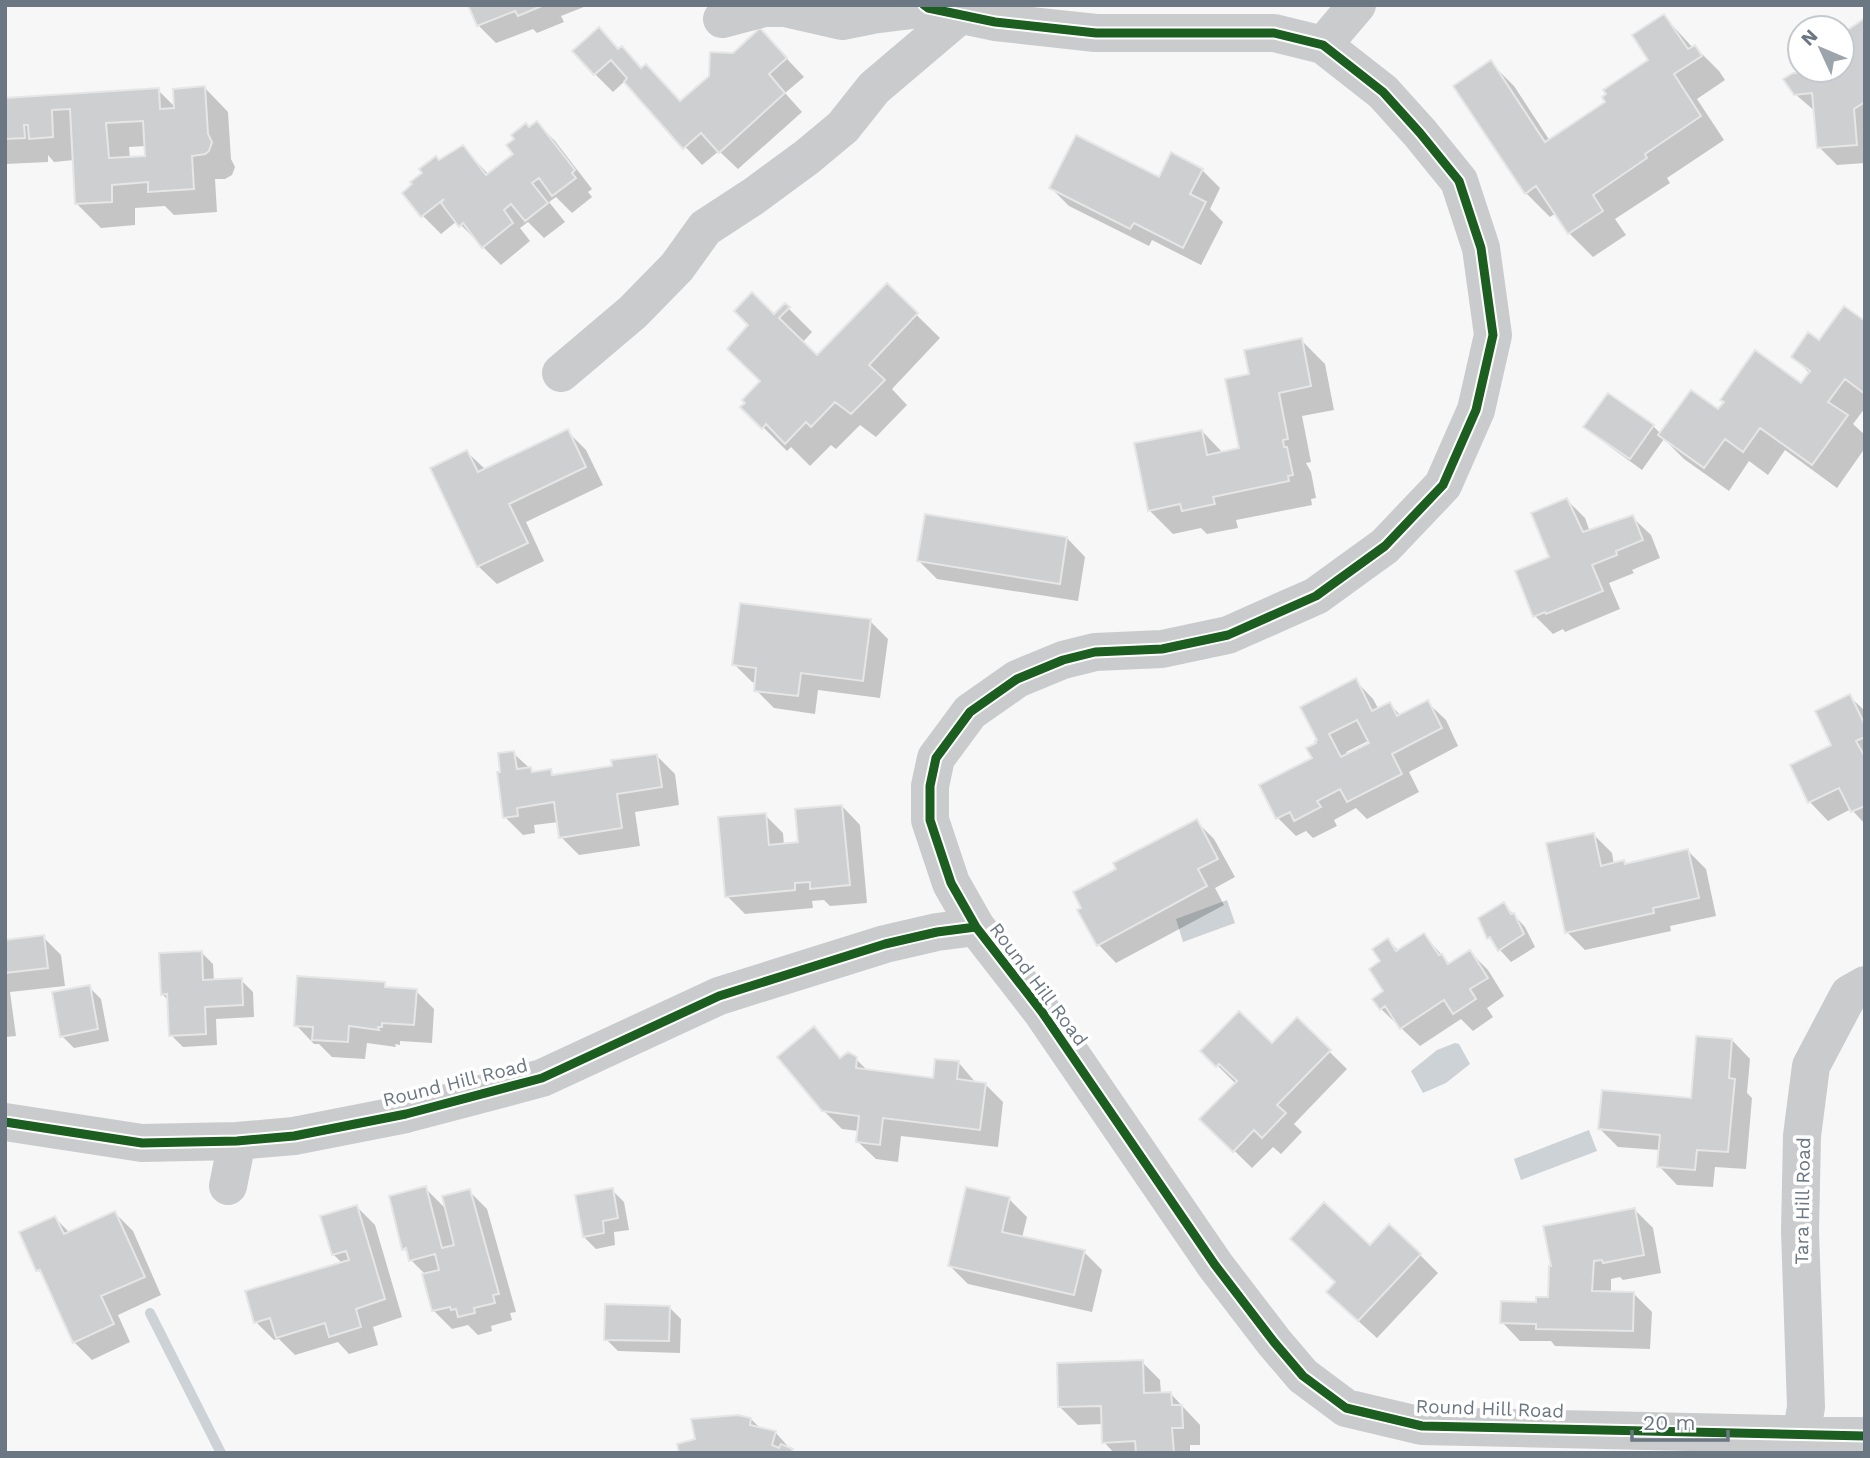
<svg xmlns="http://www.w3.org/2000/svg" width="1870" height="1458" viewBox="0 0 1870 1458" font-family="'Work Sans',sans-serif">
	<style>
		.water { fill: #ccd2d5 }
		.shadow { fill: #0003; fill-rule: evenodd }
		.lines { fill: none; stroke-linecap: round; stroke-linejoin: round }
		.stream { stroke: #ccd2d5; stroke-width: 10 }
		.building { fill: #cecfd0; stroke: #e6e6e6; stroke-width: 2; fill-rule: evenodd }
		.minor { stroke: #cacbcc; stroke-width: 38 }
		.cycleway-casing { stroke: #fff; stroke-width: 13 }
		.cycleway { stroke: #1b5e20; stroke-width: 9 }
		.labels { text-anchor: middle; stroke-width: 7; stroke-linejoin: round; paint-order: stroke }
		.street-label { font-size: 19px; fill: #6b7783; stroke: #fff }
	</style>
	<rect width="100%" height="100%" fill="#f7f7f7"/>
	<!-- water -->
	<path class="water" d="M 1227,900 L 1235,923 L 1183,942 L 1176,919 Z
		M 1455,1043 L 1459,1044 L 1470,1064 L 1446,1083 L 1423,1093 L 1411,1071 L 1437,1050 Z
		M 1589,1130 L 1597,1151 L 1521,1180 L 1514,1159 Z"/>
	<!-- shadow -->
	<path class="shadow" d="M 470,5 L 589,5 L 561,16 L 564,22 L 537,33 L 533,29 L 496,43 L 478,25 Z
		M 1664,16 L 1693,48 L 1695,47 L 1719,71 L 1725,80 L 1697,99 L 1724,140 L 1667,178 L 1670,183 L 1615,219 L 1626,235 L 1593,257 L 1569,233 L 1556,213 L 1550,217 L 1526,193 L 1455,86 L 1491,63 L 1514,86 L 1550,141 L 1608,102 L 1651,60 Z
		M 1865,20 L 1865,163 L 1837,165 L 1819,147 L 1816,112 L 1795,94 L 1812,70 L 1842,70 L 1842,36 Z
		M 760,30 L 804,77 L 785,93 L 802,112 L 738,169 L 719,151 L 702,165 L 625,81 L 613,92 L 595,74 L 619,51 L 681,103 Z
		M 205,88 L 228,112 L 231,159 L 235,167 L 232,175 L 225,179 L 215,179 L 217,212 L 174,215 L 165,206 L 135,208 L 135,225 L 101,228 L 77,204 L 74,160 L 54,162 L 48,155 L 48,162 L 5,164 L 5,100 L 158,90 L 176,108 ZM 146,146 L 147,158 L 130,159 L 129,147 Z
		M 537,123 L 555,141 L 592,189 L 588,192 L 592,197 L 572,213 L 556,197 L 549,202 L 565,222 L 544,238 L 528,222 L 520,228 L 530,241 L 501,265 L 457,221 L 441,234 L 423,216 L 440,161 L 463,147 L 489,175 L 516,154 L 529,129 Z
		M 1202,170 L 1220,188 L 1210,209 L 1223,222 L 1201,265 L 1152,240 L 1149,246 L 1069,206 L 1051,188 L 1160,179 Z
		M 887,286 L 940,338 L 892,389 L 907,405 L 876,437 L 860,425 L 836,449 L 831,445 L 810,466 L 791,447 L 787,451 L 743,407 L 762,382 L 774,317 L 785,305 L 812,332 L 802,343 L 817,358 Z
		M 1865,324 L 1865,408 L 1853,424 L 1865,435 L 1865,448 L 1837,488 L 1785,450 L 1768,475 L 1749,461 L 1729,491 L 1684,459 L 1664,439 L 1642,470 L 1598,438 L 1586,427 L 1653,426 L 1661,434 L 1719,412 L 1802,386 L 1810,374 L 1793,356 Z
		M 1301,340 L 1325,364 L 1334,410 L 1302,416 L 1311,462 L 1306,463 L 1311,472 L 1316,498 L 1311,499 L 1312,505 L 1236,520 L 1238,528 L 1207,534 L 1201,528 L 1173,534 L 1149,510 L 1202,431 L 1223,453 L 1241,449 L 1251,375 Z
		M 568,432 L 586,450 L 603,485 L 526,522 L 544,561 L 497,584 L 478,566 L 467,452 L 486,470 Z
		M 1567,500 L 1585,518 L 1590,532 L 1632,517 L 1651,535 L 1660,558 L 1632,570 L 1634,573 L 1609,583 L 1620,609 L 1565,632 L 1563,629 L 1553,634 L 1535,616 Z
		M 1067,538 L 1085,557 L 1078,601 L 937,579 L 919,561 Z
		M 870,621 L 888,639 L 880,698 L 818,690 L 815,714 L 774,708 L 756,690 L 756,683 L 752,682 L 734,664 Z
		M 1355,680 L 1373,699 L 1379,710 L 1390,704 L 1401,716 L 1427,702 L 1446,720 L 1458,746 L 1409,772 L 1419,792 L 1367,819 L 1356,808 L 1334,820 L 1337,826 L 1313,838 L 1306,831 L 1296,836 L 1278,818 L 1314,759 L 1318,744 ZM 1370,740 L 1372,744 L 1348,756 L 1346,752 Z
		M 1849,696 L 1865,711 L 1865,824 L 1851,809 L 1828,821 L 1810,802 L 1792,766 L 1834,746 Z
		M 513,753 L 535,773 L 550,771 L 555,776 L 614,768 L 656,755 L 675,774 L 679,805 L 635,812 L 640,846 L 579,855 L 561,837 L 559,822 L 534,825 L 535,833 L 523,835 L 505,817 L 502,773 Z
		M 842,806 L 860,825 L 867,903 L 830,906 L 824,900 L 812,901 L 813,908 L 745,914 L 727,896 L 765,815 L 783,833 L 784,845 L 800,843 Z
		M 1196,821 L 1214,839 L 1235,877 L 1215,888 L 1224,905 L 1116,963 L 1098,944 L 1118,869 Z
		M 1594,835 L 1612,853 L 1614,865 L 1626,865 L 1688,851 L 1706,869 L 1716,916 L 1670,926 L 1671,931 L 1585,950 L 1567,932 Z
		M 1504,904 L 1525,927 L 1535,947 L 1511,962 L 1489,938 Z
		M 1424,935 L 1450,964 L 1470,952 L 1488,970 L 1504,996 L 1487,1008 L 1493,1017 L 1473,1031 L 1461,1019 L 1420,1046 L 1381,1009 L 1375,999 L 1386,992 L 1383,962 L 1388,940 L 1399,951 Z
		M 43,937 L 61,955 L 65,986 L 10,992 L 16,1036 L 5,1037 L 5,941 Z
		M 201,952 L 213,964 L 214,981 L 241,980 L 253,992 L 254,1017 L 216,1019 L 217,1045 L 183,1047 L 171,1035 L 169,1001 L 162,994 Z
		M 384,984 L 389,989 L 416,991 L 434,1009 L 432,1043 L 400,1041 L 400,1045 L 395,1044 L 396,1047 L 367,1043 L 365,1059 L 332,1057 L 319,1044 L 314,1044 L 296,1025 Z
		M 89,987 L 101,999 L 109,1041 L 74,1048 L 62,1036 Z
		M 1297,1020 L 1347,1069 L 1294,1124 L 1302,1132 L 1281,1154 L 1273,1147 L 1252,1168 L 1202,1119 L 1236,1084 L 1203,1051 L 1272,1046 Z
		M 814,1029 L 842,1059 L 856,1059 L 868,1071 L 934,1080 L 959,1063 L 976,1083 L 985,1084 L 1003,1102 L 998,1147 L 901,1136 L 898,1162 L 876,1159 L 857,1141 L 859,1131 L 842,1129 L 823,1110 Z
		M 1732,1040 L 1750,1059 L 1747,1093 L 1752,1098 L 1746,1169 L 1715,1167 L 1713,1187 L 1677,1185 L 1659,1166 L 1660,1150 L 1618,1147 L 1600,1129 L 1693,1100 Z
		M 425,1188 L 447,1210 L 469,1191 L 487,1209 L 516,1312 L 510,1313 L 512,1320 L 491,1326 L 492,1331 L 478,1335 L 468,1325 L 452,1329 L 434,1311 L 426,1275 L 411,1260 L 409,1254 L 404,1249 Z
		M 612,1190 L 624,1202 L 629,1230 L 614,1232 L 615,1245 L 596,1249 L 584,1237 Z
		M 1009,1199 L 1027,1217 L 1022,1238 L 1084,1252 L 1102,1270 L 1092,1312 L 968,1284 L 950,1266 Z
		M 357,1207 L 375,1225 L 402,1317 L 373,1327 L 378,1345 L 349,1354 L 338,1342 L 295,1355 L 279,1339 L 274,1340 L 256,1322 L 343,1264 L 333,1254 Z
		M 1635,1210 L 1653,1228 L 1661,1273 L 1623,1280 L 1620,1277 L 1611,1279 L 1611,1293 L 1634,1294 L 1652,1312 L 1650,1349 L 1555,1346 L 1551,1341 L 1520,1341 L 1502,1322 L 1550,1299 Z
		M 115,1213 L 133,1231 L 161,1295 L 118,1315 L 130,1342 L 92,1360 L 74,1342 L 45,1278 L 38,1270 L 55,1218 L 70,1233 Z
		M 1370,1247 L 1420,1255 L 1438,1273 L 1377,1338 L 1346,1310 Z
		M 669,1307 L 681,1319 L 680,1353 L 618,1351 L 606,1339 Z
		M 1142,1362 L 1160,1380 L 1161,1394 L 1171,1394 L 1200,1425 L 1200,1445 L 1190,1445 L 1190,1453 L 1114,1453 L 1104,1442 L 1103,1424 L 1078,1425 L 1060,1407 Z
		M 751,1419 L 761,1429 L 775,1432 L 794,1453 L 680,1453 Z"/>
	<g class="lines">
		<!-- stream -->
		<path class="stream" d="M 150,1313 L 221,1453"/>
	</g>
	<!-- building -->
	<path class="building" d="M 468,5 L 544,5 L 518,16 L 515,11 L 477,26 Z
		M 1664,14 L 1688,49 L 1695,45 L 1702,56 L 1674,74 L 1701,116 L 1645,154 L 1647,158 L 1593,195 L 1603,211 L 1568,234 L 1536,186 L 1525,194 L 1453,86 L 1491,60 L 1545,142 L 1605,102 L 1602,97 L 1606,94 L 1603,90 L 1648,60 L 1632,35 Z
		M 1865,18 L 1865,102 L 1854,109 L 1857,145 L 1817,148 L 1812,93 L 1794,95 L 1783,79 L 1793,73 L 1842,70 L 1842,34 Z
		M 599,27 L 618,49 L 622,46 L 641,68 L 646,64 L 680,101 L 709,76 L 710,52 L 733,53 L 760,28 L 787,58 L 769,74 L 785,93 L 719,153 L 701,133 L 683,149 L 624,82 L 627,78 L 611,60 L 594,75 L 572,51 Z
		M 205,86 L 208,134 L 212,142 L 209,151 L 205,154 L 192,156 L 194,189 L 148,192 L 148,182 L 112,185 L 112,202 L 75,204 L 70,109 L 52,110 L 53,137 L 29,139 L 28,125 L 24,125 L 25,138 L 5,139 L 5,98 L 159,88 L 160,109 L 174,108 L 173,89 ZM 143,121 L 145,156 L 109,158 L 106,123 Z
		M 537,121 L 575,170 L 572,173 L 576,178 L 552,196 L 539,178 L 532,183 L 548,203 L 525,221 L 511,204 L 504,210 L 513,223 L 482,248 L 463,223 L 459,227 L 441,203 L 444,199 L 421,217 L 402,193 L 412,184 L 410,182 L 422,173 L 419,169 L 436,156 L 439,160 L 463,145 L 486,175 L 513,154 L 506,145 L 514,139 L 511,135 L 526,123 L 529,127 Z
		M 1076,135 L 1159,177 L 1171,152 L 1203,169 L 1190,194 L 1206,202 L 1183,248 L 1134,223 L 1130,229 L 1049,188 Z
		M 887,283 L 918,313 L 869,365 L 885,380 L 851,414 L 835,402 L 811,427 L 806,422 L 785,444 L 766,424 L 762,429 L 740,407 L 745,403 L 742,400 L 760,381 L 727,349 L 748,325 L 734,311 L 752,292 L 774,314 L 785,303 L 790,307 L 779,318 L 817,355 Z
		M 1844,306 L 1865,321 L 1865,394 L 1845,379 L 1828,402 L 1848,415 L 1812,465 L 1760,428 L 1743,452 L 1725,439 L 1704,468 L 1658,435 L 1691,390 L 1718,409 L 1724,402 L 1720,400 L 1755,350 L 1801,383 L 1810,371 L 1791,357 L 1808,332 L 1819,340 Z
		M 1302,338 L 1311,386 L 1279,393 L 1288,439 L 1283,440 L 1284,447 L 1287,447 L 1293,475 L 1288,476 L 1289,481 L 1213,497 L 1215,504 L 1182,511 L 1180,504 L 1148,511 L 1134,443 L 1202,430 L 1207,455 L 1239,448 L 1225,379 L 1249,374 L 1244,350 Z
		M 1608,393 L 1654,425 L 1630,459 L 1583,427 Z
		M 568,429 L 586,467 L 509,504 L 528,543 L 477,567 L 430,468 L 467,450 L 478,472 Z
		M 1567,498 L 1583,532 L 1633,515 L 1643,540 L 1616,551 L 1617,555 L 1592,565 L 1603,591 L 1546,614 L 1545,612 L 1533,617 L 1515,571 L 1549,557 L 1531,513 Z
		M 925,514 L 1067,537 L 1060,584 L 917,561 Z
		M 740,603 L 871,619 L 863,681 L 801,673 L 798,696 L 754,691 L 756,668 L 732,665 Z
		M 1356,678 L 1372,711 L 1390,702 L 1397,716 L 1428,700 L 1442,728 L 1392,754 L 1402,774 L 1347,802 L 1340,789 L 1317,801 L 1321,807 L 1294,821 L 1290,812 L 1276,819 L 1259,785 L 1312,758 L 1306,748 L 1316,743 L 1315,741 L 1317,740 L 1300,707 ZM 1357,720 L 1369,743 L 1341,757 L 1329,734 Z
		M 1850,694 L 1865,725 L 1865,737 L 1856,741 L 1865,757 L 1865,806 L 1851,812 L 1839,788 L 1808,803 L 1790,765 L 1831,745 L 1815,711 Z
		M 514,751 L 517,769 L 531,767 L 532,772 L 551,769 L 552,775 L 612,766 L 611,760 L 657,754 L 662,787 L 617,794 L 622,828 L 559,838 L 554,802 L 517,808 L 518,816 L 503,818 L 497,772 L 500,772 L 498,753 Z
		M 842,805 L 850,885 L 810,889 L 810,882 L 795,883 L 795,890 L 725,897 L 718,817 L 766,813 L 769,845 L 798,842 L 795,809 Z
		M 1197,819 L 1218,859 L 1198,869 L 1207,886 L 1097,946 L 1077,910 L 1081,908 L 1073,892 L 1116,869 L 1113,863 Z
		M 1594,833 L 1601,866 L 1624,860 L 1625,864 L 1688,849 L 1699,898 L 1653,908 L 1654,913 L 1565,933 L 1546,843 Z
		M 1504,902 L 1511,914 L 1514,913 L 1524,934 L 1498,951 L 1490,937 L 1487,939 L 1478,918 Z
		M 1424,933 L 1439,955 L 1442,954 L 1448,964 L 1470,950 L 1488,978 L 1470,989 L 1476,999 L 1453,1014 L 1444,1000 L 1400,1029 L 1385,1006 L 1380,1010 L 1372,999 L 1383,991 L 1369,969 L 1380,961 L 1372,949 L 1388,938 L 1396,951 Z
		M 44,935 L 48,968 L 5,973 L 5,940 Z
		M 202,951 L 203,980 L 242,978 L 243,1005 L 205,1007 L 206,1034 L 169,1036 L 167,994 L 161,995 L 159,953 Z
		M 297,976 L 385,982 L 385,987 L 417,989 L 414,1025 L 382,1023 L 382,1027 L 378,1027 L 379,1030 L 349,1026 L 348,1042 L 312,1040 L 313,1027 L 294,1026 Z
		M 90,985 L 98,1029 L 60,1037 L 52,992 Z
		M 1239,1011 L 1272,1043 L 1297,1017 L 1331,1050 L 1277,1105 L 1286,1113 L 1262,1138 L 1254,1130 L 1233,1152 L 1199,1119 L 1237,1081 L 1219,1064 L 1216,1067 L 1200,1051 Z
		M 814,1026 L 840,1058 L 848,1052 L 857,1057 L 856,1068 L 933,1078 L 935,1059 L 959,1061 L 957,1079 L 986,1083 L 980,1130 L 883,1118 L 880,1145 L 856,1142 L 859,1116 L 822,1111 L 777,1057 Z
		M 1696,1036 L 1732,1039 L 1729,1078 L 1735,1079 L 1728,1152 L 1697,1150 L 1695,1170 L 1657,1167 L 1660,1135 L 1598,1129 L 1602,1090 L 1691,1098 Z
		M 426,1186 L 442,1248 L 454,1245 L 442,1196 L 470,1189 L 499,1294 L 493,1295 L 495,1303 L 474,1308 L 475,1313 L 458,1317 L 456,1309 L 451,1310 L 450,1307 L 432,1311 L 422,1274 L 439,1270 L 435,1254 L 409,1261 L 406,1248 L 402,1250 L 389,1196 Z
		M 966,1187 L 1010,1197 L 1002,1232 L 1085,1250 L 1074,1295 L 948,1266 Z
		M 613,1188 L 618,1218 L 603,1221 L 604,1233 L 583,1237 L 575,1195 Z
		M 1324,1202 L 1370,1245 L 1389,1224 L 1421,1254 L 1358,1321 L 1326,1292 L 1335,1282 L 1290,1239 Z
		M 357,1205 L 385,1299 L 356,1309 L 361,1327 L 329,1337 L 325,1323 L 276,1338 L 270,1318 L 254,1323 L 245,1291 L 349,1260 L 346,1251 L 332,1255 L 320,1216 Z
		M 1635,1208 L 1644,1255 L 1603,1263 L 1602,1260 L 1594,1261 L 1592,1291 L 1634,1292 L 1633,1331 L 1536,1329 L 1536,1324 L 1500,1323 L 1501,1301 L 1536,1302 L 1536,1297 L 1548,1297 L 1549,1266 L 1551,1266 L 1543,1226 Z
		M 115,1211 L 145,1277 L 101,1296 L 114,1324 L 73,1343 L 40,1270 L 36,1271 L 19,1232 L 55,1216 L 64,1234 Z
		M 605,1304 L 670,1306 L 669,1341 L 604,1340 Z
		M 1143,1360 L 1144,1393 L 1171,1392 L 1172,1405 L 1182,1405 L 1183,1428 L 1172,1428 L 1174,1453 L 1136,1453 L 1135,1441 L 1102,1443 L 1101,1406 L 1058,1407 L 1057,1363 Z
		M 738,1415 L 751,1418 L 750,1425 L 776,1431 L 772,1445 L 779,1448 L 781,1444 L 793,1449 L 791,1453 L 679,1453 L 677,1444 L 695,1439 L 691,1419 Z"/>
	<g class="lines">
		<!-- minor -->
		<path class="minor" d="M 924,5 L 928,8 L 995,22 L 1096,33 L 1274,33 L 1323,45 L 1383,92 L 1420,133 L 1459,181 L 1481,248 L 1493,335 L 1476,410 L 1443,485 L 1385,546 L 1316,596 L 1228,635 L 1162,649 L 1095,652 L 1063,660 L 1017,679 L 970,712 L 936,758 L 930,786 L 930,820 L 951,883 L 976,927
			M 722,19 L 764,8 L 785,8 L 842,21 L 872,15 L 928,8
			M 1323,45 L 1357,5
			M 561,373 L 633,312 L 677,267 L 705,228 L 754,196 L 807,157 L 843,127 L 874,88 L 960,15
			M 5,1122 L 142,1143 L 237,1141 L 294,1136 L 406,1114 L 542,1078 L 719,996 L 885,944 L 937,932 L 976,927 L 1042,1012 L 1215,1265 L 1274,1342 L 1303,1376 L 1346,1408 L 1422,1426 L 1865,1436
			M 228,1186 L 237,1141
			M 1798,1453 L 1806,1407 L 1800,1231 L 1802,1136 L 1811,1066 L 1849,994 L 1865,985"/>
		<!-- cycleway casing -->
		<g class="cycleway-casing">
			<path id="cycleway" d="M 924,5 L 928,8 L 995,22 L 1096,33 L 1274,33 L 1323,45 L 1383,92 L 1420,133 L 1459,181 L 1481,248 L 1493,335 L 1476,410 L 1443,485 L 1385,546 L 1316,596 L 1228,635 L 1162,649 L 1095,652 L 1063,660 L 1017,679 L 970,712 L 936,758 L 930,786 L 930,820 L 951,883 L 976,927
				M 5,1122 L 142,1143 L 237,1141 L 294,1136 L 406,1114 L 542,1078 L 719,996 L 885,944 L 937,932 L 976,927 L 1042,1012 L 1215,1265 L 1274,1342 L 1303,1376 L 1346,1408 L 1422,1426 L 1865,1436"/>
		</g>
		<!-- cycleway -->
		<use href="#cycleway" class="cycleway"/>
	</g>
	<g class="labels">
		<!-- street labels -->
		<g class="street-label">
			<text transform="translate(1039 984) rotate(53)" y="7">Round Hill Road</text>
			<text transform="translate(455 1082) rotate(-14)" y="7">Round Hill Road</text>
			<text transform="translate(1802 1201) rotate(-89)" y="7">Tara Hill Road</text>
			<text transform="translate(1490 1408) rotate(2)" y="7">Round Hill Road</text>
		</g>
	</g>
	<!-- border -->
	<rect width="1870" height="1458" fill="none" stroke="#6b7783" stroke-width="14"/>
	<!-- north arrow -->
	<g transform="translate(1821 49) rotate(314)"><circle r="33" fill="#ffffff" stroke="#c4c9cd" stroke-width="2"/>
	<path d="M0-5L12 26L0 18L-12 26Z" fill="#9ca4ac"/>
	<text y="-10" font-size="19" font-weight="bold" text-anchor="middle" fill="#6b7783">N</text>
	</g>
	<!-- scale -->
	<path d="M1632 1430v10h96v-10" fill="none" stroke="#6b7783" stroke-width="3.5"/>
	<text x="1643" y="1430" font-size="21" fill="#6b7783" stroke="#ffffff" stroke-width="5" paint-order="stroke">20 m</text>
</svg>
